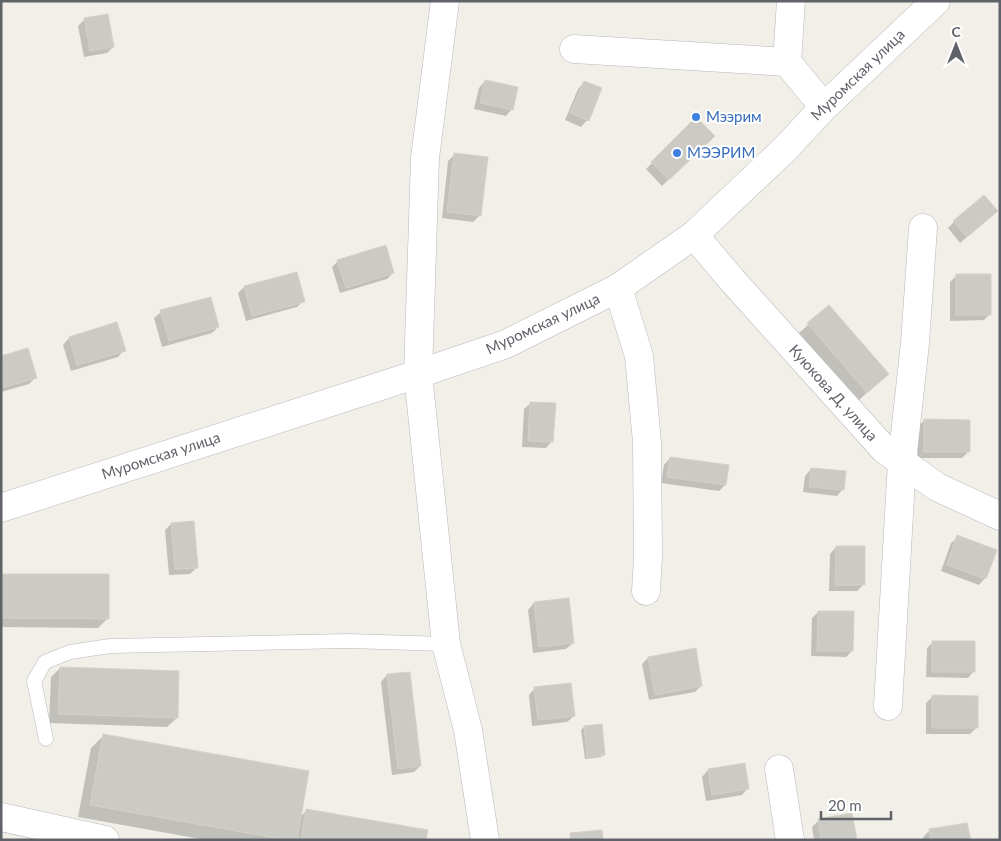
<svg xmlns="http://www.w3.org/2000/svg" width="1001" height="841" viewBox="0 0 1001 841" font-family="Lato,sans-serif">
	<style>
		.shadow { fill: #0003 }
		.building { fill: #cccac5; stroke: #d6d1c6 }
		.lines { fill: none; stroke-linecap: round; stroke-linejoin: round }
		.service-casing { stroke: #b5b8bc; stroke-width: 15 }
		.minor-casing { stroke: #b5b8bc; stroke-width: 29 }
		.tertiary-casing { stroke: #b5b8bc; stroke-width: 29 }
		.service { stroke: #fff; stroke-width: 14 }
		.minor { stroke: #fff; stroke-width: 28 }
		.tertiary { stroke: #fff; stroke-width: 28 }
		.shop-dot { fill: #3f7fe0; stroke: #fff; stroke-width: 2 }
		.labels { text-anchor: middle; stroke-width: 4; stroke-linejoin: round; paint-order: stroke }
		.street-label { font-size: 15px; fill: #5f6368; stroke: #fff }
		.shop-label { font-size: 15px; fill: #366cbe; stroke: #fff; text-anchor: start }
	</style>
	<rect width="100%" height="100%" fill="#f1efe8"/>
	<!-- shadow -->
	<path class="shadow" d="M 85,19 L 113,47 L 107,53 L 84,57 L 78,26 Z
		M 485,81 L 512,109 L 506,116 L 474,109 L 479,88 Z
		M 584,82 L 601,89 L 587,120 L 581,127 L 565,120 L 578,89 Z
		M 696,119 L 713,136 L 662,186 L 646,169 Z
		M 455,154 L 480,215 L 473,222 L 442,218 L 448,161 Z
		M 990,217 L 960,243 L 948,228 L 954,222 Z
		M 338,261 L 393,273 L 387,279 L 340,293 L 332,267 Z
		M 957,275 L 990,314 L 984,320 L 950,321 L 950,282 Z
		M 244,287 L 303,301 L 297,307 L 246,321 L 238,293 Z
		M 829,306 L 887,374 L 857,402 L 798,334 Z
		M 161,312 L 218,327 L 212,333 L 162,347 L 154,318 Z
		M 116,324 L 124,350 L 118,357 L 71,371 L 63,345 L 69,338 Z
		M 1,357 L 35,378 L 29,384 L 1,392 Z
		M 531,403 L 552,441 L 546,448 L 522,447 L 524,409 Z
		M 925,420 L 968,452 L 962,458 L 918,458 L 918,426 Z
		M 670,458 L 725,485 L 719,491 L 661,483 L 664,465 Z
		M 811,469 L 843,489 L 837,496 L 803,492 L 805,476 Z
		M 171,524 L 197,567 L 190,574 L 169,575 L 165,530 Z
		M 958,537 L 985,578 L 979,585 L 941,571 L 951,543 Z
		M 836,547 L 863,585 L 857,591 L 829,591 L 830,554 Z
		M 1,575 L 108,618 L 98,628 L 1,627 Z
		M 534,603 L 573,643 L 566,649 L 533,653 L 528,610 Z
		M 818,612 L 852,651 L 846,657 L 811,656 L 812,618 Z
		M 933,642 L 974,671 L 968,678 L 926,677 L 927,648 Z
		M 648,658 L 701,686 L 695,692 L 649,700 L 642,664 Z
		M 60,668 L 177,718 L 167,727 L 49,723 L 51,677 Z
		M 409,673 L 420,766 L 414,772 L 392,775 L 381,682 L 387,675 Z
		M 535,688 L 574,716 L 567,722 L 532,726 L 529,695 Z
		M 933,696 L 976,728 L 970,734 L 926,734 L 926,703 Z
		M 584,727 L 604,754 L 601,757 L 585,759 L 581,730 Z
		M 103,736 L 300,817 L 307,810 L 425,840 L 206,840 L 78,817 L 91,748 Z
		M 708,770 L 748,788 L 742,795 L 706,801 L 702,777 Z
		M 818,821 L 855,840 L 814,840 L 812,827 Z
		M 930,830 L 969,840 L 924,840 L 923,837 Z"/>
	<!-- building -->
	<path class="building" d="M 108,14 L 114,47 L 90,51 L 84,18 Z
		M 485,80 L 518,87 L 513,110 L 480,103 Z
		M 584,81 L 602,88 L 589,121 L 570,113 Z
		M 696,117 L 715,136 L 669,180 L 651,162 Z
		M 454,153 L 488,157 L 481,216 L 447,212 Z
		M 984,195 L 998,211 L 967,237 L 953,221 Z
		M 386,245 L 394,273 L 346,288 L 337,260 Z
		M 297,272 L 305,302 L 252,316 L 244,286 Z
		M 956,274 L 991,274 L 991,315 L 956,315 Z
		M 211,297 L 219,327 L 169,341 L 160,310 Z
		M 829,305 L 889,374 L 867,393 L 807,323 Z
		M 117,322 L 126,351 L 77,365 L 69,337 Z
		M 28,348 L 37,378 L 1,388 L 1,356 Z
		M 530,402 L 556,403 L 553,442 L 528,441 Z
		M 924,419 L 970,420 L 970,452 L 924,452 Z
		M 670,457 L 729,465 L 726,485 L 667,477 Z
		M 811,468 L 846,471 L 844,490 L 809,487 Z
		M 194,521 L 198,568 L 175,569 L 171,523 Z
		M 957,535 L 997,550 L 986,579 L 947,565 Z
		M 836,546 L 865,546 L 865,585 L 835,585 Z
		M 1,574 L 109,574 L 109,619 L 1,618 Z
		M 569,598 L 574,643 L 539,647 L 534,602 Z
		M 818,611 L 854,611 L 853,651 L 817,651 Z
		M 932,641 L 975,641 L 975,672 L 932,672 Z
		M 696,648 L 702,686 L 655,695 L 648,657 Z
		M 60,667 L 179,671 L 178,718 L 58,714 Z
		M 410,672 L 421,766 L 398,769 L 387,674 Z
		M 571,683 L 575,716 L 538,720 L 534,687 Z
		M 932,695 L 978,696 L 978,728 L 932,728 Z
		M 602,724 L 605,755 L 587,757 L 584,726 Z
		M 103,734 L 309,771 L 297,840 L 287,840 L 90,805 Z
		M 745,763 L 749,789 L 712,795 L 708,769 Z
		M 306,809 L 428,830 L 426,840 L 301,840 Z
		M 852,813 L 857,840 L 821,840 L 818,819 Z
		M 967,823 L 971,840 L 931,840 L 929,829 Z
		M 602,830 L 603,840 L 570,840 L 570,833 Z"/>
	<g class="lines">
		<!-- service casing -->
		<g class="service-casing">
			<path id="service" d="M 46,739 L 34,681 L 45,662 L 70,652 L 110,646 L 348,641 L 446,644"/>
		</g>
		<!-- minor casing -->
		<g class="minor-casing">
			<path id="minor" d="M 445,1 L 425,158 L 418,374 L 446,644 L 468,730 L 485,840
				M 791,1 L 787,62 L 824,107
				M 574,49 L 787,62
				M 618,288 L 639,356 L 647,442 L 648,557 L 646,591
				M 888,706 L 902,462 L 915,343 L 923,228
				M 779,769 L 790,840
				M 1,817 L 105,840"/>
		</g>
		<!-- tertiary casing -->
		<g class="tertiary-casing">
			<path id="tertiary" d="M 694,235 L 732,280 L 884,449 L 937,487 L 1000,516
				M 1,508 L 418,374 L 506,344 L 618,288 L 694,235 L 785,149 L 824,107 L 936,1"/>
		</g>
		<!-- service -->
		<use href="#service" class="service"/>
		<!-- minor -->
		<use href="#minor" class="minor"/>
		<!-- tertiary -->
		<use href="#tertiary" class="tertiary"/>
	</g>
	<!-- markers -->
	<g class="shop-dot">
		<circle cx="696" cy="117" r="5"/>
		<circle cx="677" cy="153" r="5"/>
	</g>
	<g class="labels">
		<!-- street labels -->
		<g class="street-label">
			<text transform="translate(858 75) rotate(-44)" y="5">Муромская улица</text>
			<text transform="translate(543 324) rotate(-25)" y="5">Муромская улица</text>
			<text transform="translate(833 393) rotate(48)" y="5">Куюкова Д. улица</text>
			<text transform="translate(161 456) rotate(-18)" y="5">Муромская улица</text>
		</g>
		<!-- shop labels -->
		<g class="shop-label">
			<text x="706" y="122">Мээрим</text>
			<text x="687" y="158">МЭЭРИМ</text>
		</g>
	</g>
	<!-- border -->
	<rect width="1001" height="841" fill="none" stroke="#5f6368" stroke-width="5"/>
	<!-- north arrow -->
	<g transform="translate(956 45)" stroke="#ffffff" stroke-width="4" paint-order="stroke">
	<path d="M0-4L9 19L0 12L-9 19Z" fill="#5f6368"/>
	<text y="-8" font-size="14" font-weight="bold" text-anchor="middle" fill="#5f6368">С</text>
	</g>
	<!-- scale -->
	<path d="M821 811v8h70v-8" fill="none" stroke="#5f6368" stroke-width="2.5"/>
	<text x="828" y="811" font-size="15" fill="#5f6368" stroke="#ffffff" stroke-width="4" paint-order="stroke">20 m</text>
</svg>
